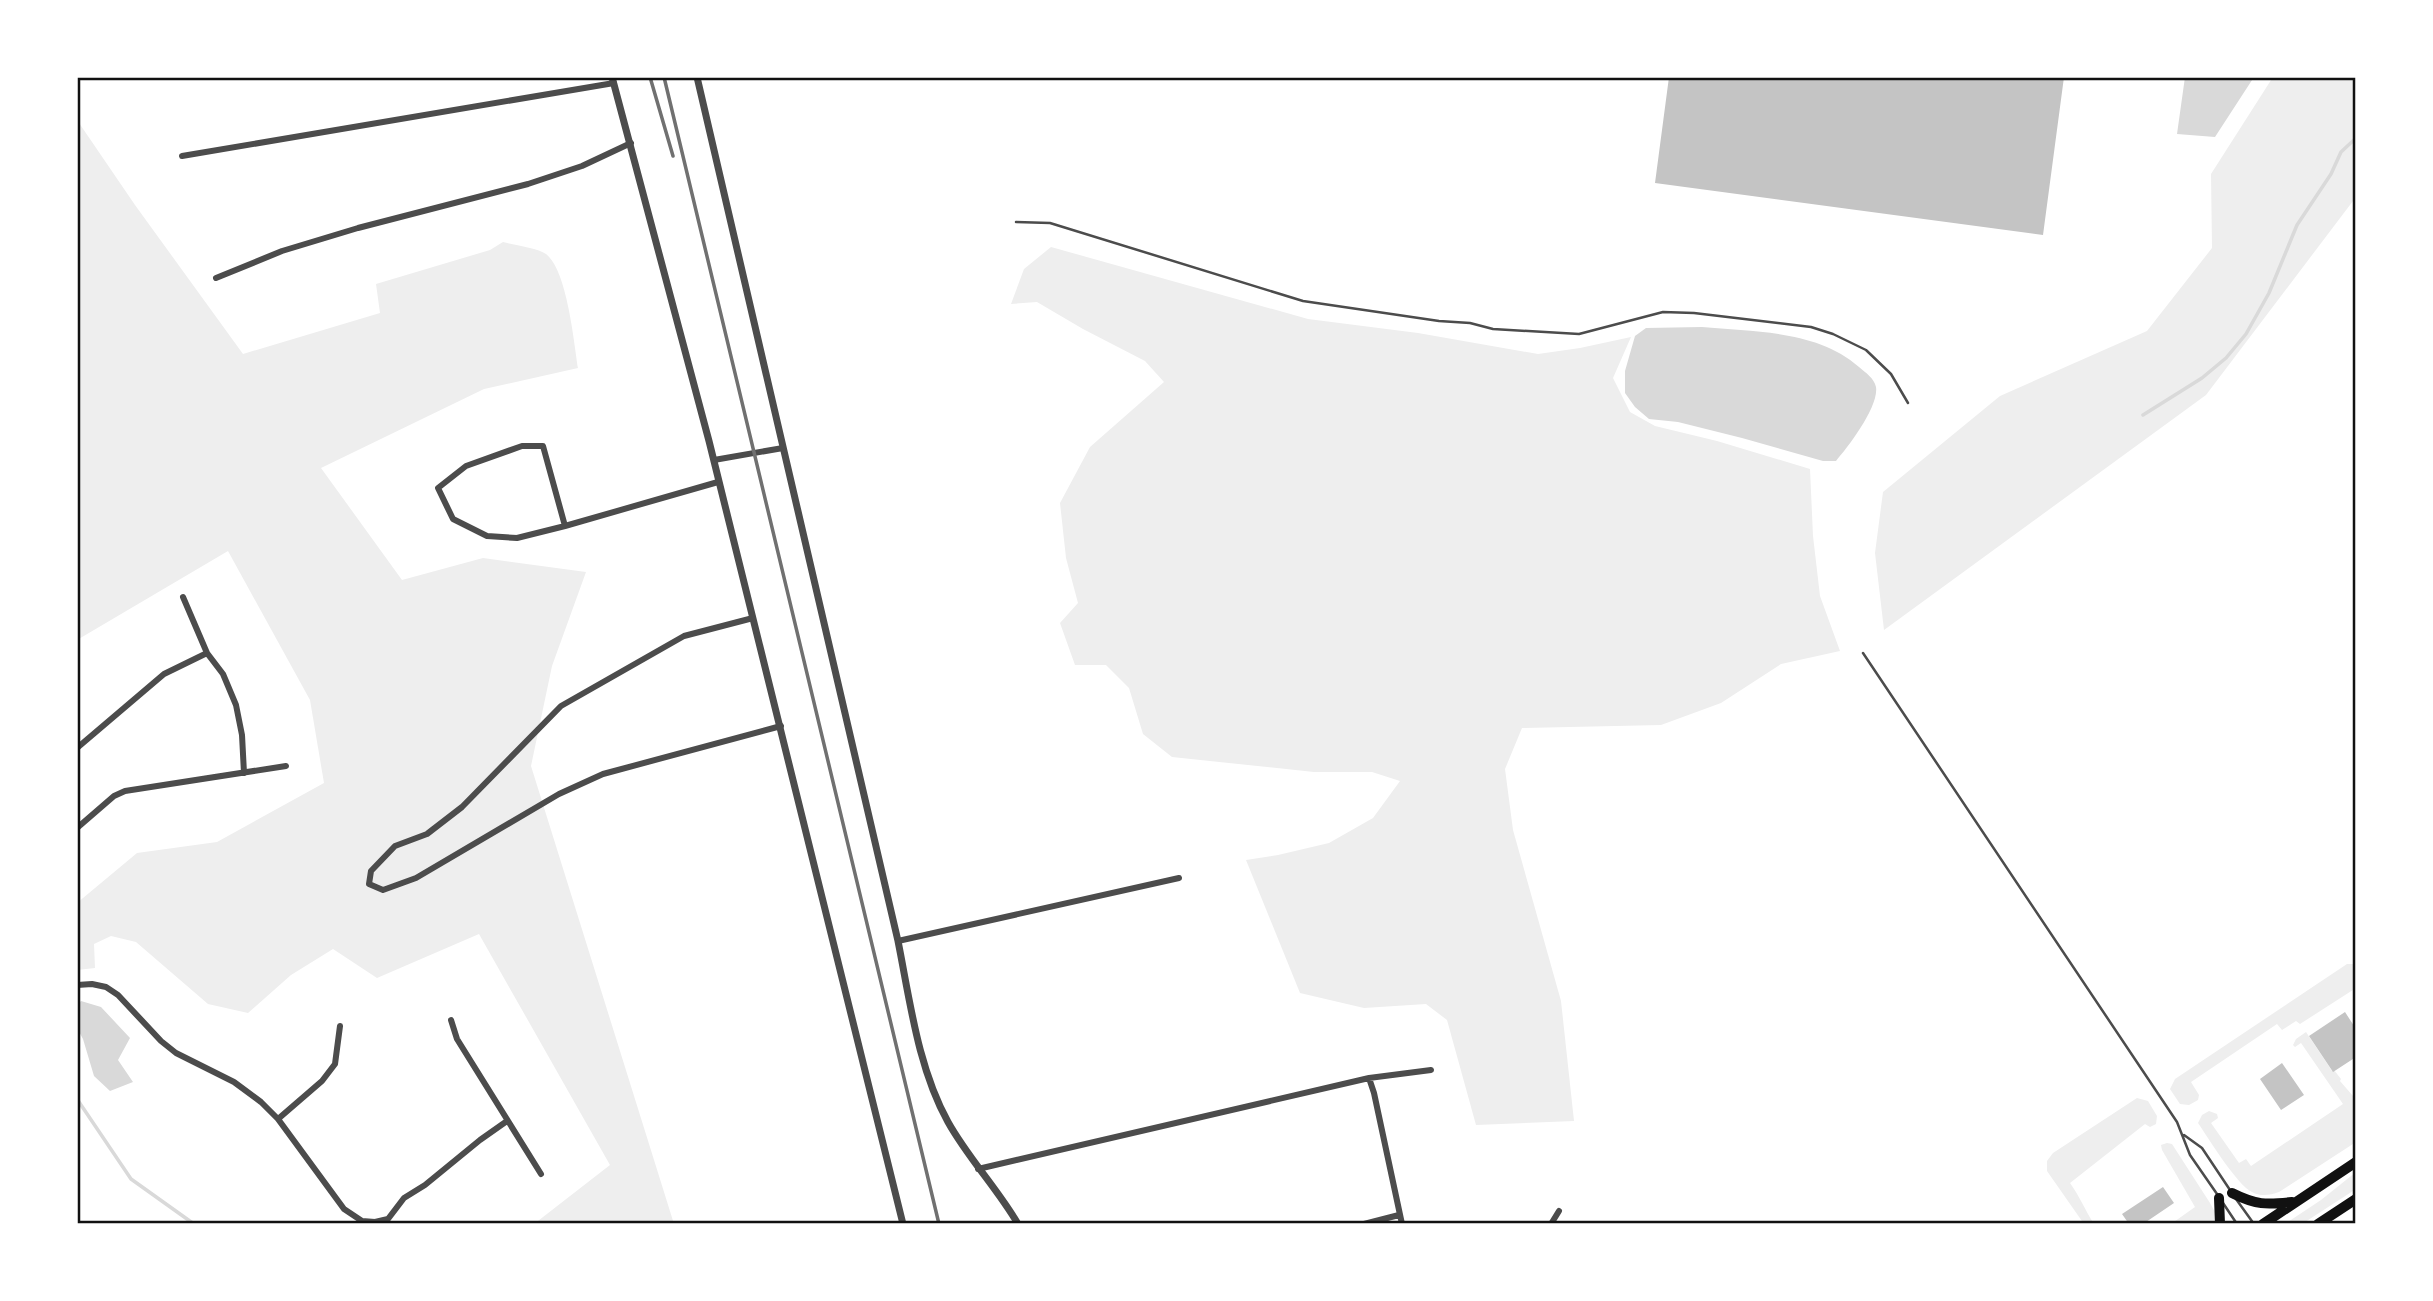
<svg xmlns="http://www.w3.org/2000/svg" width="2433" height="1301" viewBox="0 0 2433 1301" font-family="'Open Sans',sans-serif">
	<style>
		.green { fill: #eee }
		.water { fill: #d9d9d9 }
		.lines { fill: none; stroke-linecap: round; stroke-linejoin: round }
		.stream { stroke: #d9d9d9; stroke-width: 3.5 }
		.building { fill: #c4c4c4 }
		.service { stroke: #4c4c4c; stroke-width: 2.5 }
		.minor { stroke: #4c4c4c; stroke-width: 6 }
		.tertiary { stroke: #4c4c4c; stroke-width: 7 }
		.trunk { stroke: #111; stroke-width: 10 }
		.rail { stroke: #707070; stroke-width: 3.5 }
		.neatline { fill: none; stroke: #111; stroke-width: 2.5 }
	</style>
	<rect width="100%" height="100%" fill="#fff"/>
	<!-- green -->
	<path class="green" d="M 2273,77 L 2356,77 L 2356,197 L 2206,395 L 1884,630 L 1875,553 L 1883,492 L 2000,396 L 2147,331 L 2212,248 L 2211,174 Z
		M 77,120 L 135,205 L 243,354 L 380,313 L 376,284 L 490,250 L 503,242 C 513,245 538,248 546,254 C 567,270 574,342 578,368 L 484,389 L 321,468 L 402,580 L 483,558 L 586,572 L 552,666 L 531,766 L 674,1224 L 534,1224 L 610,1165 L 479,934 L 377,978 L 333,949 L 291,975 L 248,1013 L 208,1004 L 136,942 L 111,936 L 94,944 L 95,968 L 77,970 L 77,903 L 137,853 L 217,842 L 324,783 L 310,700 L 228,551 L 77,640 Z
		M 1051,247 L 1308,319 L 1418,333 L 1538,354 L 1580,348 L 1631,337 L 1613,378 L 1630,412 L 1655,426 L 1717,441 L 1810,469 L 1813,536 L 1820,596 L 1840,651 L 1781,664 L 1721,703 L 1661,725 L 1522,728 L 1505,769 L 1513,830 L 1561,1001 L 1574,1121 L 1476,1125 L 1447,1020 L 1426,1004 L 1364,1008 L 1300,993 L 1246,860 L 1278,855 L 1329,843 L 1373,818 L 1400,781 L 1372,772 L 1314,772 L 1172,757 L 1143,734 L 1129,688 L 1106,665 L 1075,665 L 1060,623 L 1078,603 L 1066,558 L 1060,503 L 1090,447 L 1164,382 L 1145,361 L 1083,329 L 1037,302 L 1011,304 L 1024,269 Z
		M 2347,964 L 2356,964 L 2356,988 L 2300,1024 L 2296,1021 L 2282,1030 L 2277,1024 L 2191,1082 L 2199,1095 L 2198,1100 L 2189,1105 L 2180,1104 L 2170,1089 L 2175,1079 Z
		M 2306,1032 L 2332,1071 L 2334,1070 L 2341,1079 L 2340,1081 L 2353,1096 L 2356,1094 L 2356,1142 L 2279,1192 C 2270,1195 2261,1197 2252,1192 C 2237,1185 2209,1139 2198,1123 L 2202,1115 L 2209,1111 L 2217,1114 L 2218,1118 L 2211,1123 L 2239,1163 L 2246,1159 L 2251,1166 L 2343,1104 L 2301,1043 L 2295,1047 L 2293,1045 L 2296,1039 Z
		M 2137,1098 L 2148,1101 L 2157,1116 L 2156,1124 L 2150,1127 L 2145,1124 L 2070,1183 C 2080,1197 2085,1210 2094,1224 L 2084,1224 L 2047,1171 L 2047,1161 L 2053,1153 Z
		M 2167,1143 L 2172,1144 L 2210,1203 L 2215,1212 L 2216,1224 L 2171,1224 L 2195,1207 L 2162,1150 L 2161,1145 Z
		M 2356,1172 L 2356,1189 L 2302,1224 L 2285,1224 L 2321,1200 Z"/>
	<!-- water -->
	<path class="water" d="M 2185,77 L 2254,77 L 2215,137 L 2177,134 Z
		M 1702,327 C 1755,332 1817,330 1859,367 C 1866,373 1874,378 1876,387 C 1879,407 1848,447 1836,461 L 1823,461 L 1742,438 L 1678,422 L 1649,419 L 1635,407 L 1625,393 L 1625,371 L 1635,336 L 1646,328 Z
		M 81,1001 L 101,1007 L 130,1038 L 118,1060 L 133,1082 L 110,1091 L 94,1076 L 83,1039 L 77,1028 L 77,1005 Z"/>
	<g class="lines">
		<!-- stream -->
		<path class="stream" d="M 2143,415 L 2202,378 L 2226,358 L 2246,334 L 2269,293 L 2297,225 L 2331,174 L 2341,152 L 2356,138
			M 77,1099 L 131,1179 L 194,1224"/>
	</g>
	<!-- building -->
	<path class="building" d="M 1669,77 L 2064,77 L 2043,235 L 1655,183 Z
		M 2345,1012 L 2356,1029 L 2356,1057 L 2333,1072 L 2309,1036 Z
		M 2282,1063 L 2304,1095 L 2281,1110 L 2260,1079 Z
		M 2163,1187 L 2174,1203 L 2143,1224 L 2129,1224 L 2122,1214 Z"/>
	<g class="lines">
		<!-- service -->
		<path class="service" d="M 1016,222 L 1050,223 L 1303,301 L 1439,321 L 1470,323 L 1493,329 L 1579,334 L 1663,312 L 1694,313 L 1811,327 L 1833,334 L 1866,350 L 1891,374 L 1908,403
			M 1863,653 L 2177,1122 L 2190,1155 L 2217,1194
			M 2184,1135 L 2202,1148 L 2230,1190
			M 2236,1199 L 2254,1224
			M 2223,1203 L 2237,1224"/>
		<!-- minor -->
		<path class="minor" d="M 182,156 L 614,83
			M 216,278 L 282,251 L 358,228 L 528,184 L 582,166 L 631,143
			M 522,446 L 543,446 L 565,526 L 517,538 L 487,536 L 453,519 L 438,488 L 466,466 Z
			M 714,460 L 783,448
			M 565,526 L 718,482
			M 183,597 L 207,653 L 223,674 L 236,705 L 242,735 L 244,773
			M 753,618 L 684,636 L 561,706 L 462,807 L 427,834 L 395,846 L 371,871 L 369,884 L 383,890 L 416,878 L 559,794 L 603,774 L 781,726
			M 77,748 L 164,674 L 207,653
			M 77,828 L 114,796 L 125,791 L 286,766
			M 898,941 L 1179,878
			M 77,985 L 92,984 L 106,987 L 118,995 L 161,1041 L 176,1053 L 234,1082 L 261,1102 L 278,1119 L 344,1209 L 362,1221 L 375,1222 L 388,1219 L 404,1198 L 425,1185 L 480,1140 L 507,1121
			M 451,1020 L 457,1039 L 541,1174
			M 1369,1078 L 1374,1093 L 1402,1224
			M 278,1119 L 322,1081 L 335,1064 L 340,1026
			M 978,1169 L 1369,1078 L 1431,1070
			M 1364,1224 L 1399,1215
			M 1551,1224 L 1559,1211"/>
		<!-- tertiary -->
		<path class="tertiary" d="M 612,77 L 709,441 L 903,1224
			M 697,77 L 898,941 C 910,1001 918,1068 948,1122 C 968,1158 997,1188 1018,1224"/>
		<!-- trunk -->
		<path class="trunk" d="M 2232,1193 C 2256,1205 2266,1205 2292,1202
			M 2219,1198 L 2220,1224
			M 2263,1224 L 2356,1162
			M 2318,1224 L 2356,1199"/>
		<!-- rail -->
		<path class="rail" d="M 650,77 L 673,156
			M 664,77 L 939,1224"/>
	</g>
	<!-- border -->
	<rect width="2433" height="1301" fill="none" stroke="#ffffff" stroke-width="158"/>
	<rect x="79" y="79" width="2275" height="1143" class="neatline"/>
</svg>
